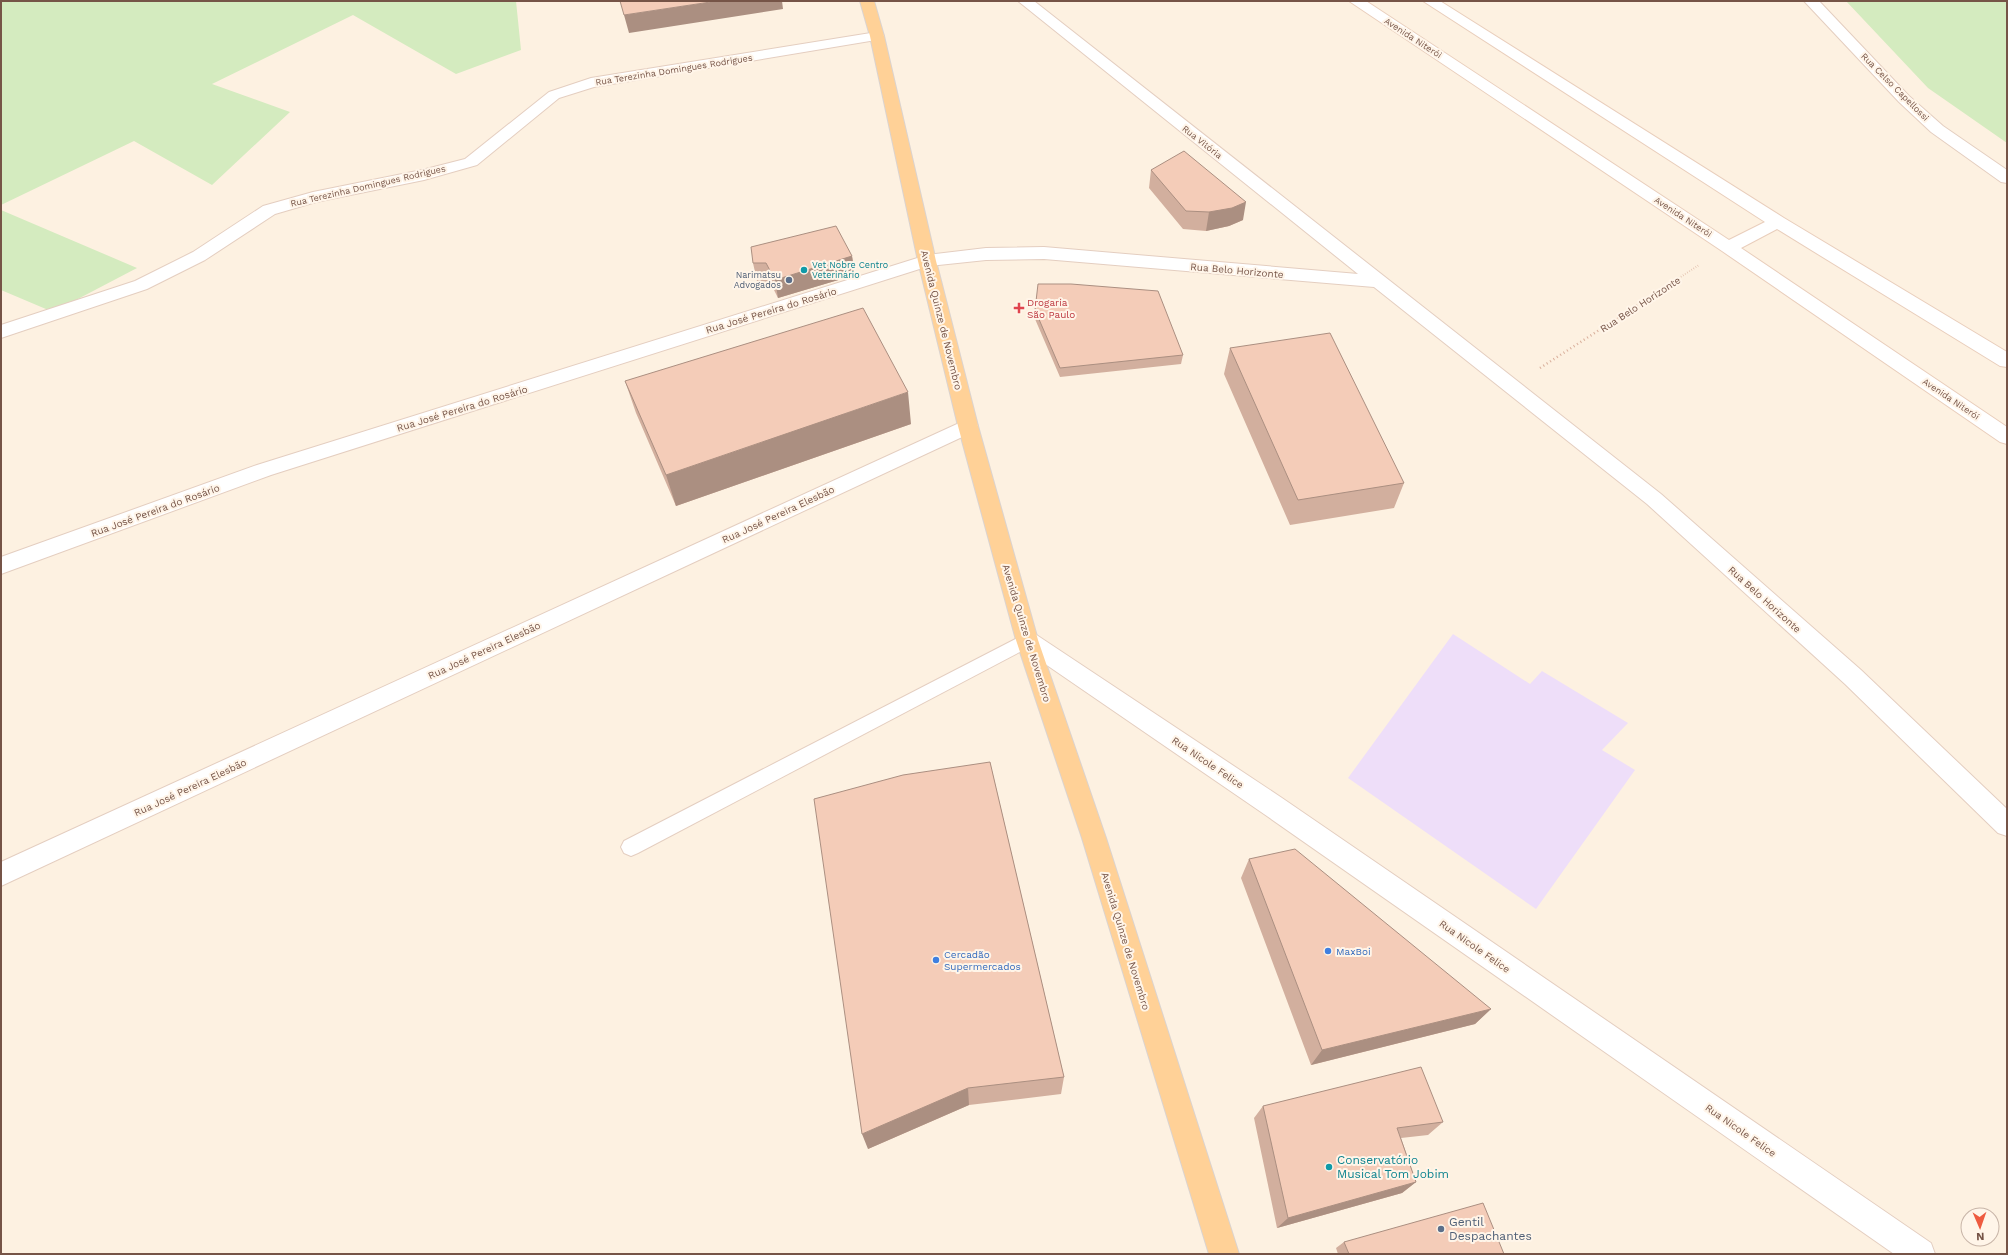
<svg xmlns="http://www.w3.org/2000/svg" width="2008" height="1255" viewBox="0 0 2008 1255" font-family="'Work Sans',sans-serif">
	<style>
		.education { fill: #eedef9 }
		.green { fill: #d4ebbf }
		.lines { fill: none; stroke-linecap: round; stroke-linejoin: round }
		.lane-casing { stroke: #e4cec0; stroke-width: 2 }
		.street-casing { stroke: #e4cec0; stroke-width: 2 }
		.secondary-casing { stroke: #e9cebc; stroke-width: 2 }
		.primary-casing { stroke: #dbd3cf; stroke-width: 2 }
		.path-far1 { stroke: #d9af9b; stroke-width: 2; stroke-dasharray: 0.5 2; stroke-linecap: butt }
		.path { stroke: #d9af9b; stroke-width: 2.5; stroke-dasharray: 1 3; stroke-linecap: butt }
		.lane { fill: #fff; fill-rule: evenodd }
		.street { fill: #fff; fill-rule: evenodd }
		.secondary { fill: #fff; fill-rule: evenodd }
		.primary { fill: #ffd197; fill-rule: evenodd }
		.wall { fill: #d2af9e }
		.shaded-wall { fill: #ab8f81 }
		.building { fill: #f4ccb8; stroke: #ab8f81 }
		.culture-dot { fill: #0f9aa8; stroke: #fff5e9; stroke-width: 1.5 }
		.service-dot { fill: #5c6f8a; stroke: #fff5e9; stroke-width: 1.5 }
		.health-dot { fill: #e0444e; stroke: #fff5e9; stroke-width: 1.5 }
		.shop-dot { fill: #3f7fe0; stroke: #fff5e9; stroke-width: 1.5 }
		.labels { text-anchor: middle; stroke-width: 4; stroke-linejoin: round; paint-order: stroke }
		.far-street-label { font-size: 9px; fill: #765447; stroke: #fff5e9 }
		.far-culture-label { font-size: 9px; fill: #0d838f; stroke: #fff5e9; text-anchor: start }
		.far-service-label { font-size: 9px; fill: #4e5e75; stroke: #fff5e9; text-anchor: end }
		.street-label { font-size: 10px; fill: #765447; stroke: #fff5e9 }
		.health-label { font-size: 10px; fill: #be3a42; stroke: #fff5e9; text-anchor: start }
		.shop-label { font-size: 10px; fill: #366cbe; stroke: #fff5e9; text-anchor: start }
		.near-culture-label { font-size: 12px; fill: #0d838f; stroke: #fff5e9; text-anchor: start }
		.near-service-label { font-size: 12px; fill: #4e5e75; stroke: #fff5e9; text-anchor: start }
	</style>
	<rect width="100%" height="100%" fill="#fdf1e1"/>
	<!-- education -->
	<path class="education" d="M 1453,634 L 1530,684 L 1542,671 L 1628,723 L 1602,750 L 1635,770 L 1536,909 L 1348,778 Z"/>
	<!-- green -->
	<path class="green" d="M 1,1 L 516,1 L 521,50 L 456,74 L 353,15 L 212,84 L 290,112 L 212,185 L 134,141 L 1,205 Z
		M 1846,1 L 2007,1 L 2007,143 L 1928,88 Z
		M 1,210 L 137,268 L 53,312 L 1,290 Z"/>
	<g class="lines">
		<!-- lane casing -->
		<g class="lane-casing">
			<path id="lane" d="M 1027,633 L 1033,635 L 1036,640 L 1033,645 L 638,853 L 631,856 L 624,853 L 621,847 L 624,841 Z"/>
		</g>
		<!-- street casing -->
		<g class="street-casing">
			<path id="street" d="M 1018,1 L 1034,1 L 1661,494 L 1861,670 L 2007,809 L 2007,836 L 1998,833 L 1845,684 L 1647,504 L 1374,287 L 1044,259 L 986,260 L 929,266 L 271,475 L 1,574 L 1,557 L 257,465 L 927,255 L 986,248 L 1044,247 L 1358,274 Z
				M 1804,1 L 1819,1 L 1909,96 L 1943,126 L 2007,170 L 2007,183 L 2001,182 L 1931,132 L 1899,102 Z
				M 877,32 L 882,33 L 884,36 L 882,39 L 594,87 L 559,98 L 477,165 L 424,180 L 316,202 L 275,214 L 205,260 L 147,289 L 1,338 L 1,325 L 135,281 L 193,252 L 263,206 L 313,192 L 422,170 L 465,159 L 549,92 L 591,78 Z
				M 968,419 L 975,421 L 978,426 L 975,431 L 1,886 L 1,862 Z
				M 1027,631 L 1035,634 L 1282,798 L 1931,1243 L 1935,1254 L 1894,1254 L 1264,814 L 1019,646 L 1016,640 L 1019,634 Z"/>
		</g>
		<!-- secondary casing -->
		<g class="secondary-casing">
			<path id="secondary" d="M 1349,1 L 1366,1 L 1729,240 L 1765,222 L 1423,1 L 1440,1 L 1784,218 L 2007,352 L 2007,367 L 2000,366 L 1777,229 L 1741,248 L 2007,427 L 2007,444 L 2000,442 L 1722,251 Z"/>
		</g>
		<!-- primary casing -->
		<g class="primary-casing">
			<path id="primary" d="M 860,1 L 874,1 L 884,36 L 936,261 L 978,426 L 1038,640 L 1106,838 L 1239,1254 L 1209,1254 L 1082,838 L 1016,640 L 958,426 L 918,261 L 870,36 Z"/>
		</g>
		<!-- path-far1 -->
		<path class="path-far1" d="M 1616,319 L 1699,265"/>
		<!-- path -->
		<path class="path" d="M 1540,368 L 1618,318"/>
		<!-- lane -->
		<use href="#lane" class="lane"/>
		<!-- street -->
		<use href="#street" class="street"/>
		<!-- secondary -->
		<use href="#secondary" class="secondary"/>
		<!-- primary -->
		<use href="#primary" class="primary"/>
	</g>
	<!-- wall -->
	<path class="wall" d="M 1151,170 L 1243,220 L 1229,226 L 1206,231 L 1183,229 L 1149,188 Z
		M 852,256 L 855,275 L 778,298 L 770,282 L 757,281 L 753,263 Z
		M 1035,310 L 1183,355 L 1181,364 L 1060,377 L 1035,319 Z
		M 1230,348 L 1404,483 L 1394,508 L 1290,525 L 1224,374 Z
		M 625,381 L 911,424 L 676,506 L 636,413 Z
		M 990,762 L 1064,1077 L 1061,1094 L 969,1105 L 868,1149 Z
		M 1249,859 L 1491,1009 L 1475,1024 L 1311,1065 L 1241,878 Z
		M 1263,1106 L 1443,1122 L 1428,1135 L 1401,1138 L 1416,1182 L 1402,1193 L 1277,1228 L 1254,1118 Z
		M 1344,1242 L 1504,1254 L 1338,1254 L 1336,1248 Z"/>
	<!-- shaded-wall -->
	<path class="shaded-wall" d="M 717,1 L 782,1 L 783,9 L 629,33 L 624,15 Z
		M 1246,202 L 1243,220 L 1229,226 L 1206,231 L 1209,212 Z
		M 852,256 L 855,275 L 778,298 L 775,280 Z
		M 908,392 L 911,424 L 676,506 L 666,475 Z
		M 1491,1009 L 1475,1024 L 1311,1065 L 1322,1050 Z
		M 968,1088 L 969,1105 L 868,1149 L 862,1134 Z
		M 1416,1182 L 1402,1193 L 1277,1228 L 1288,1218 Z"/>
	<!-- building -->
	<path class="building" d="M 620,1 L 717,1 L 624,15 Z
		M 1184,151 L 1246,202 L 1232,208 L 1209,212 L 1186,211 L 1151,170 Z
		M 836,226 L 852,256 L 775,280 L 766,263 L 753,263 L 751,247 Z
		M 1038,284 L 1071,284 L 1158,291 L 1183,355 L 1060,368 L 1035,310 Z
		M 863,308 L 908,392 L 666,475 L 625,381 Z
		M 1330,333 L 1404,483 L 1298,500 L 1230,348 Z
		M 990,762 L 1064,1077 L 968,1088 L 862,1134 L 814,799 L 903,775 Z
		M 1295,849 L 1491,1009 L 1322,1050 L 1249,859 Z
		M 1421,1067 L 1443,1122 L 1397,1128 L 1416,1182 L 1288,1218 L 1263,1106 Z
		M 1483,1203 L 1504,1254 L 1349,1254 L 1344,1242 Z"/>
	<!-- markers -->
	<g class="culture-dot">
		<circle cx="804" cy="270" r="4"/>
		<circle cx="1329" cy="1167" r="4"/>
	</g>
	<g class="service-dot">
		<circle cx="789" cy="280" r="4"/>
		<circle cx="1441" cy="1229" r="4"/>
	</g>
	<path class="health-dot" d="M1017 302h4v4h4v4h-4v4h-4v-4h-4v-4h4z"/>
	<g class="shop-dot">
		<circle cx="1328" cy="951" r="4"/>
		<circle cx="936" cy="960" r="4"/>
	</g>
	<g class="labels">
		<!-- far-street labels -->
		<g class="far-street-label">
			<text transform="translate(1413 38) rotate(33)" y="3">Avenida Niterói</text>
			<text transform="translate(674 70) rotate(-9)" y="3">Rua Terezinha Domingues Rodrigues</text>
			<text transform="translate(1895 87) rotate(45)" y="3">Rua Celso Capellossi</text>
			<text transform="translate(1202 142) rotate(38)" y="3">Rua Vitória</text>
			<text transform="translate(368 186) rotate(-13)" y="3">Rua Terezinha Domingues Rodrigues</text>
			<text transform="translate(1683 217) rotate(33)" y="3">Avenida Niterói</text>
			<text transform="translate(1951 399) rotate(34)" y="3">Avenida Niterói</text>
		</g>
		<!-- far-culture labels -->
		<g class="far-culture-label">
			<text x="812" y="268">Vet Nobre Centro<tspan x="812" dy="10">Veterinário</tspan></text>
		</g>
		<!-- far-service labels -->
		<g class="far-service-label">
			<text x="781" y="278">Narimatsu<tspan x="781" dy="10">Advogados</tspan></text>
		</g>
		<!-- street labels -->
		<g class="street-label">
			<text transform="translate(1237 270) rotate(5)" y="4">Rua Belo Horizonte</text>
			<text transform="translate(1640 304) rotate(-33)" y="4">Rua Belo Horizonte</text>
			<text transform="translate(771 310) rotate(-17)" y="4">Rua José Pereira do Rosário</text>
			<text transform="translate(942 320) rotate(76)" y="4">Avenida Quinze de Novembro</text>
			<text transform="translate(462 408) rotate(-17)" y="4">Rua José Pereira do Rosário</text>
			<text transform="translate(155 510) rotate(-20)" y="4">Rua José Pereira do Rosário</text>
			<text transform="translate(778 514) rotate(-25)" y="4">Rua José Pereira Elesbão</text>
			<text transform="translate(1765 599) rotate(42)" y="4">Rua Belo Horizonte</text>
			<text transform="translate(1027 633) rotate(73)" y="4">Avenida Quinze de Novembro</text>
			<text transform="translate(484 650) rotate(-25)" y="4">Rua José Pereira Elesbão</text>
			<text transform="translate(1208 762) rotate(34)" y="4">Rua Nicole Felice</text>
			<text transform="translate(190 787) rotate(-25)" y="4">Rua José Pereira Elesbão</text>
			<text transform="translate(1126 941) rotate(73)" y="4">Avenida Quinze de Novembro</text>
			<text transform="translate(1475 946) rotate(35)" y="4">Rua Nicole Felice</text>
			<text transform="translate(1741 1130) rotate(35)" y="4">Rua Nicole Felice</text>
		</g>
		<!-- health labels -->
		<g class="health-label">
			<text x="1027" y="306">Drogaria<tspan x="1027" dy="12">São Paulo</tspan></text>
		</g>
		<!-- shop labels -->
		<g class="shop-label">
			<text x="1336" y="955">MaxBoi</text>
			<text x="944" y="958">Cercadão<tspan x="944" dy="12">Supermercados</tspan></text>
		</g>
		<!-- near-culture labels -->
		<g class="near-culture-label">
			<text x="1337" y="1164">Conservatório<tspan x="1337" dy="14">Musical Tom Jobim</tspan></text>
		</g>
		<!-- near-service labels -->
		<g class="near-service-label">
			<text x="1449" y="1226">Gentil<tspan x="1449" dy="14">Despachantes</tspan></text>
		</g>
	</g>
	<!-- border -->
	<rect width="2008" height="1255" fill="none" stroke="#765447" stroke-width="4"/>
	<!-- north arrow -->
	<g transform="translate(1980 1227) rotate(178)"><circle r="19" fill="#fff5e9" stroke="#c8b5a8"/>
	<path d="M0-3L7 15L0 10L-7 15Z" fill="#ee5b40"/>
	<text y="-6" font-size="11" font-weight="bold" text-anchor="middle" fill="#765447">N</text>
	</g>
</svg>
